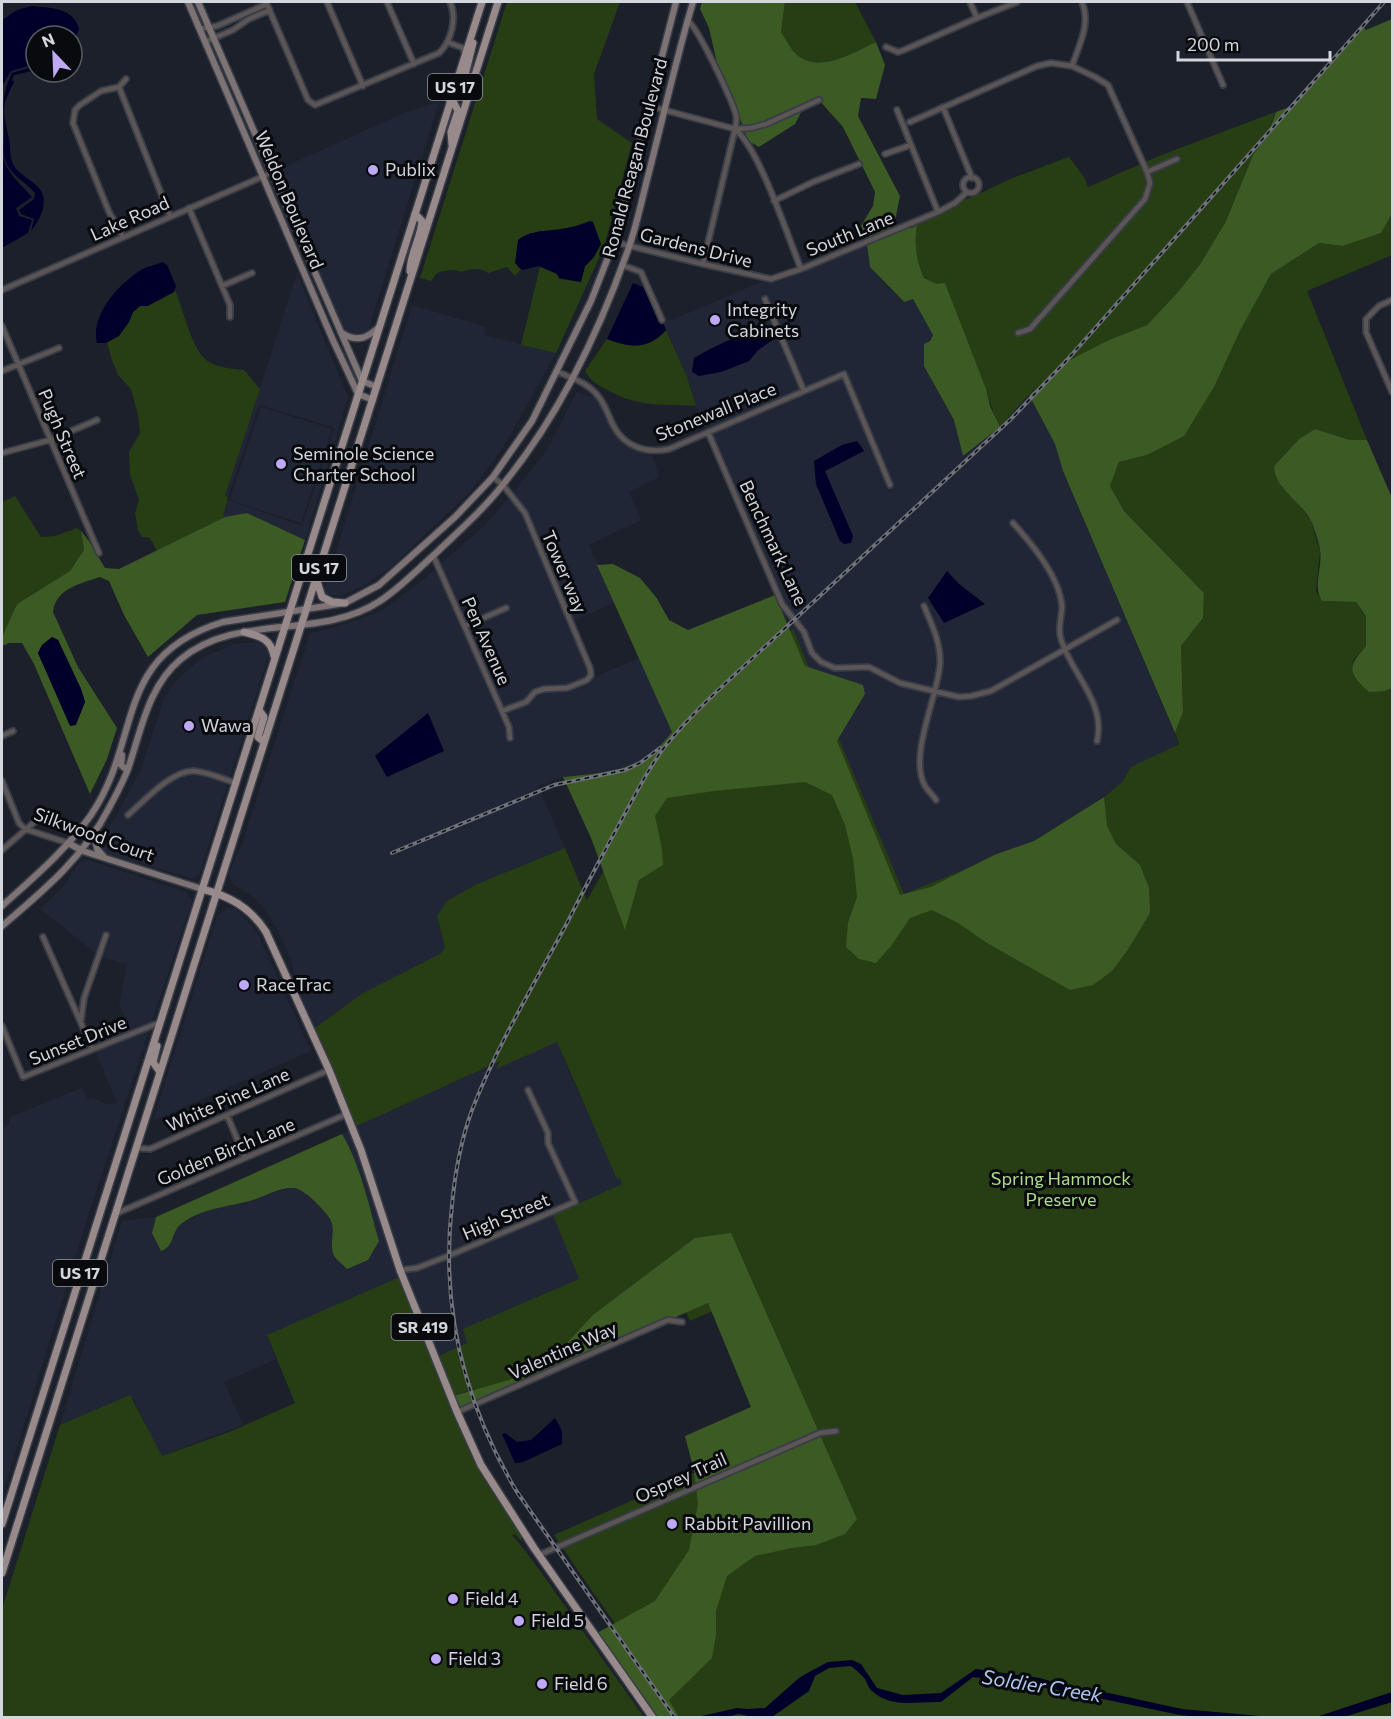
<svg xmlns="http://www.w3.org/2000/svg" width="1394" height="1719" viewBox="0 0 1394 1719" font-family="Commissioner,sans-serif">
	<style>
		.built { fill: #202636; fill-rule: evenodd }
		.green { fill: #273e14 }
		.forest { fill: #3c5a23; fill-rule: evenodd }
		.water { fill: #00002a }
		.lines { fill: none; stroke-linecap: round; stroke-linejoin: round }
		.street-casing { stroke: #383d47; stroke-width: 8 }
		.secondary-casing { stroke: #383d47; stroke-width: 9 }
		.primary-casing { stroke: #383d47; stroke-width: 10 }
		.street { stroke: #5c5556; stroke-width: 4.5 }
		.secondary { stroke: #7d7274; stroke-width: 6 }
		.primary { stroke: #98898b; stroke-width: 7 }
		.rail-casing { stroke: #6e727b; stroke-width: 4 }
		.rail { stroke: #080a0e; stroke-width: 1.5; stroke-dasharray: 4.5; stroke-linecap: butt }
		.poi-dot { fill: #bea9f5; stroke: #080a0e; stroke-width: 2 }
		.labels { text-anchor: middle; stroke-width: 6; stroke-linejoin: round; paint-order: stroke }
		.shield { fill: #080a0e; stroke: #96999f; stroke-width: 1.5 }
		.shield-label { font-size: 16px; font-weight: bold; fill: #d3d6dd }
		.street-label { font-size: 18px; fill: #d3d6dd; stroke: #080a0e }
		.poi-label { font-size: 18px; fill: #d3d6dd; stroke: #080a0e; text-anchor: start }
		.park-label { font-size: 18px; fill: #aedd8b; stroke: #080a0e }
		.water-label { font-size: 20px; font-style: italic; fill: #adc6f4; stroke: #080a0e }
	</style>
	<rect width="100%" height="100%" fill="#1b202a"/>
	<!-- built -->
	<path class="built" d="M 439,102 L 367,334 L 351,336 L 344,331 L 275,171 L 406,112 Z
		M 866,237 L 870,267 L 886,286 L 904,302 L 913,298 L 933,335 L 925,345 L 924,366 L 954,420 L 963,456 L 996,431 L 1029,395 L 1055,444 L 1063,471 L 1179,744 L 1131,767 L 1123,781 L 1106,795 L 1034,841 L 994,855 L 931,887 L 900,895 L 837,741 L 865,694 L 805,666 L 696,406 L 687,377 L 663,322 L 679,317 ZM 759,326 L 774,339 L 758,350 L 749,361 L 721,372 L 710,349 ZM 857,441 L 862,445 L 864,451 L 825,471 L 840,541 L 816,484 L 815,461 L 842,445 ZM 947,572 L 959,584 L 984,604 L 928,598 Z
		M 297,273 L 348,397 L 305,540 L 247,513 L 223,518 L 228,500 L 302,526 L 334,430 L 332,427 L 259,405 L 228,497 L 225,496 Z
		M 412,305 L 486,327 L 484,335 L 556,353 L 504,446 L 470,492 L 389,569 L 363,586 L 340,596 L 323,594 Z
		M 577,392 L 597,398 L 612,425 L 629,445 L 653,456 L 659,477 L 629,492 L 641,520 L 589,545 L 615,603 L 571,622 L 594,677 L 640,658 L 672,732 L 660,749 L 639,762 L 622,769 L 563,777 L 538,786 L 565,848 L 475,885 L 447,901 L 437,916 L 445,948 L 440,954 L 363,993 L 315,1028 L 296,985 L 292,962 L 278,931 L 267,912 L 254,898 L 232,883 L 229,872 L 241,847 L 310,633 L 343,625 L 381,611 L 419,583 L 483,527 L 514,492 L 546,451 ZM 429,714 L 443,751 L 387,777 L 375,755 Z
		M 261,407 L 332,429 L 301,523 L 230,500 Z
		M 255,642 L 268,645 L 270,650 L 199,875 L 191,878 L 103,853 L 98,844 L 116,817 L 141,769 L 164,698 L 176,680 L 202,658 L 234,644 Z
		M 88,860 L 186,892 L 192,900 L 88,1216 L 2,1496 L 2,1129 L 8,1126 L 10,1117 L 82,1088 L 88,1100 L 92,1097 L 106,1104 L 117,1103 L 92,1043 L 130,1029 L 119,1004 L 127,964 L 101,957 L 40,909 L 64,886 L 77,866 L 81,861 Z
		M 228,908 L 234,908 L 241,913 L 258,934 L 311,1051 L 153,1121 L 217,916 Z
		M 555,1035 L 569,1073 L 624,1187 L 585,1293 L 437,1356 L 404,1273 L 377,1187 L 355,1127 Z
		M 351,1130 L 400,1278 L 267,1337 L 276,1359 L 224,1382 L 243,1425 L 161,1456 L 133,1398 L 60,1425 L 122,1221 L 156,1217 L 152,1233 L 174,1239 L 175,1230 L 181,1224 L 204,1212 L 218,1207 L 249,1202 L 278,1191 L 294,1188 L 304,1191 L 329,1217 L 334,1228 L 332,1241 L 379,1241 L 365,1193 L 348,1144 L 342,1134 Z"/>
	<!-- green -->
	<path class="green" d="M 507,2 L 620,2 L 594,74 L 597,119 L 632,143 L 604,247 L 556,353 L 521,345 L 540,267 L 558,274 L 559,279 L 581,282 L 585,266 L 594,257 L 590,221 L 570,228 L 517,267 L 521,269 L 515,276 L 507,267 L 488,273 C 479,267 471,269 461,272 C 454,268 444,271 437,273 L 431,281 L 420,278 Z
		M 785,3 L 855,2 L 876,42 C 854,52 820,74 797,55 C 791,50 786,39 781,32 Z
		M 1275,112 L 1268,134 L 1253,155 L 1226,221 L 1201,263 L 1178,292 L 1147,325 L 1109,340 L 1033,390 L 1000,427 C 991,409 987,391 980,374 C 967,343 952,313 937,284 L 924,278 C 916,260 914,244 917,225 L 947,205 L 973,197 L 1010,179 L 1069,157 L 1084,177 L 1088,187 L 1159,156 Z
		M 1392,214 L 1392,255 L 1307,291 L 1367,440 L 1350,440 L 1315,429 L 1299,439 L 1274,466 L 1284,489 L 1295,499 L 1311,521 L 1320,551 L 1316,591 L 1322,601 L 1356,602 L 1366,616 L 1366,646 C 1352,661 1349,662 1358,681 L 1385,691 L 1392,688 L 1392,1717 L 679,1717 C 639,1655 595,1597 554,1535 L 805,1424 L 745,1297 L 690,1321 L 684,1308 L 485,1394 L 474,1389 L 453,1396 L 438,1356 L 467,1343 L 463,1329 L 579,1279 L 553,1215 L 622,1184 L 620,1178 L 617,1179 L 557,1042 L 496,1069 L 500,1061 L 355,1127 L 315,1028 L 363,993 L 440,954 L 445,947 L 437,916 L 447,901 L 475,885 L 565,848 L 587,900 L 643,802 L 765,654 L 793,629 L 904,894 L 1105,812 L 1104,797 L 1123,781 L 1131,767 L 1179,744 L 1175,733 L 1183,712 L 1181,646 L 1203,618 L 1204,593 L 1124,511 L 1110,486 L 1119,462 L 1147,455 L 1215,385 L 1240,331 L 1271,274 L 1319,243 L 1343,246 L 1381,233 Z
		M 175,290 C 183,309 190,342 203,357 C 212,367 231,369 244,370 L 260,389 L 225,496 L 228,497 L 223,518 L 157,551 L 150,538 L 142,537 L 138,530 L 135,514 L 139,499 L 130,475 L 129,452 L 140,433 L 138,415 L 131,389 L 118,375 L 111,357 L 107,342 L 119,335 L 129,322 L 133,312 L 140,306 L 148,305 Z
		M 666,330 L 687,377 L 696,406 C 659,403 645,409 609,391 C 598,385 591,382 585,371 L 607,339 C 631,348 648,350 666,330 Z
		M 15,496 L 41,537 L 55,536 L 77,528 L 81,531 L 84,550 L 70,571 L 17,604 L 2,637 L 2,502 Z
		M 400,1277 L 479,1466 L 522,1535 L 521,1541 L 515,1534 L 511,1536 L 514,1537 L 533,1561 L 644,1717 L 2,1718 L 2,1609 L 60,1425 L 130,1395 L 162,1456 L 232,1431 L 295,1403 L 267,1335 Z"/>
	<!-- forest -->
	<path class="forest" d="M 702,2 L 785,2 L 781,32 C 786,39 791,50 797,55 C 820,74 854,52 876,42 L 885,65 L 876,99 L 861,98 L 858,116 L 900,196 L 894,226 L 912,228 L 917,225 C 914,244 916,260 924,278 L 937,284 L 945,283 L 986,389 L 990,406 L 1000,427 L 963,456 L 954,420 L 924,366 L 924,344 L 930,341 L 933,335 L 913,299 L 904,302 L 870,267 L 866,237 L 861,226 L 873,206 L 875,192 L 843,127 L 818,99 L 806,103 L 795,124 L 759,147 L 748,141 L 737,110 L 720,76 L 709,28 L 700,9 Z
		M 1392,19 L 1392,214 L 1381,233 L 1343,246 L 1319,243 L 1271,274 L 1240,331 L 1215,385 L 1184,436 L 1147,455 L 1119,462 L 1110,486 L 1124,511 L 1204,593 L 1203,618 L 1181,646 L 1183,712 L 1175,733 L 1063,471 L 1055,444 L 1029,395 L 1068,361 L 1109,340 L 1147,325 L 1178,292 L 1201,263 L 1226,221 L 1253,155 L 1268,134 L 1276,112 L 1289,107 L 1362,25 L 1366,30 Z
		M 1315,429 L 1350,440 L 1367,440 L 1392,498 L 1392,688 L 1385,691 L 1369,692 C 1348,673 1347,667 1366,646 L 1366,616 L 1356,602 L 1322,601 C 1312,584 1323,569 1320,550 C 1319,542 1315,531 1312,523 C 1302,501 1275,490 1274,466 L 1299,439 Z
		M 247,513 L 305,540 L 285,602 L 197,615 L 148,657 L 124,615 L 109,581 L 100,577 C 80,584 56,588 53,612 L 78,667 L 117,728 L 107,759 L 90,794 L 34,664 L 22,643 L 9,643 L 2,646 L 2,637 L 17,604 L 70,571 L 84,550 L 81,531 L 89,541 L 105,568 L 119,569 L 225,517 ZM 52,637 L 58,640 L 81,689 L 85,702 L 71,726 L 38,653 L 42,645 Z
		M 613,564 L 640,578 L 656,597 L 669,620 L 688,630 L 775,595 L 805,666 L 863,685 L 865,694 L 837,741 L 900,895 L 931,887 L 994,855 L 1034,841 L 1104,797 L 1107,826 L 1116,844 L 1140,865 L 1149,888 L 1150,913 L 1127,951 L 1112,971 L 1093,985 L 1070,990 L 987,943 L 958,923 L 932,910 L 910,918 L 891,946 L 876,963 L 859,959 L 846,947 L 848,923 L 857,897 L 853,858 L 845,825 L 832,795 L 805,782 L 714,791 L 667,798 L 655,816 L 662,849 L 663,865 L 639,880 L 625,930 L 591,838 L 563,777 C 609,772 642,772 672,732 L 597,565 Z
		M 342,1134 C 361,1166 369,1206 379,1241 L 368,1260 L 347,1269 C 343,1265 337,1260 334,1256 C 328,1242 338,1228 328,1216 C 322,1208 303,1188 294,1188 C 279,1187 264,1197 250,1201 C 227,1207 202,1208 181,1224 C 171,1232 175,1246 161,1251 L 152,1233 L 156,1217 Z
		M 731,1233 L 857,1519 L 845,1534 L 816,1545 L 792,1548 L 755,1556 L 727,1576 L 716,1611 L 716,1635 L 712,1658 L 669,1700 L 679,1717 L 657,1717 L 597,1633 L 655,1601 L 689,1550 L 698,1504 L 694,1471 L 685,1436 L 751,1407 L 708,1303 L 459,1411 L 453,1396 L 509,1380 L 552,1359 L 593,1315 L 695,1238 Z"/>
	<!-- water -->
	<path class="water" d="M 31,6 C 49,8 74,7 79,29 L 72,46 L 72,36 L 36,36 L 36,64 L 11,71 L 2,86 L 2,20 L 17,10 Z
		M 36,66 L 36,70 L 14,75 L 12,79 L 14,82 C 0,110 3,109 9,139 C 11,149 9,157 14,166 C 21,176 32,180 39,188 C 50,201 40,220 31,231 L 34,219 L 21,214 L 19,210 L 34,199 L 35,193 C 26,182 13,177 6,163 C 2,154 4,145 4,136 C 4,109 0,98 12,73 Z
		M 2,152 C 5,172 19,182 32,197 L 16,208 L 19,216 L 32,220 L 28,233 L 2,248 Z
		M 590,221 L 593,222 L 601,244 L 594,257 L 585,266 L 581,282 L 559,278 L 557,274 L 539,266 L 522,270 L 515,263 L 518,240 C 533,228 553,232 571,227 C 578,226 584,223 590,221 Z
		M 163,262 L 167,265 L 176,286 L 174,292 L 148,306 L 140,306 L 133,312 L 129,322 L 119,336 L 106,343 L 97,343 C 90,315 119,284 141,270 C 147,266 156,265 163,262 Z
		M 633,283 L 648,289 L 666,330 C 648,350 631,348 607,339 Z
		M 759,326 L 770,326 L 774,339 L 758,350 L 749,361 L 721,372 L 699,376 L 692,372 L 694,358 L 710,349 Z
		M 857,441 L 864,451 L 825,471 L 853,536 L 851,543 L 844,544 L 840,541 L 816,484 L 814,461 L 842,445 Z
		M 947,571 L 959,584 L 985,604 L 944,623 L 928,598 Z
		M 52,637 L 58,640 L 81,689 L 85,702 L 76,725 L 70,726 L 38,653 L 42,645 Z
		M 428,713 L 444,751 L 387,777 L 375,756 Z
		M 555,1418 L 562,1431 L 562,1444 L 523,1462 L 515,1463 L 502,1434 L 505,1433 L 517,1442 L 531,1440 Z
		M 852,1660 L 861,1664 L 877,1688 L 903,1695 L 941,1693 L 976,1669 L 1040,1678 L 1066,1686 L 1104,1692 L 1182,1709 L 1271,1717 L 1207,1718 L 1180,1715 L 1064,1691 L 1006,1681 L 973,1677 L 941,1702 C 918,1701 891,1709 872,1691 C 869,1689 867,1683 865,1679 C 861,1674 856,1670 851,1666 L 829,1668 L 815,1676 L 809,1691 L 772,1717 L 754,1717 L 738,1714 L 727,1717 L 697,1717 L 737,1708 L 747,1709 L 765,1708 L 799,1678 L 811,1671 L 828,1662 Z
		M 1392,1692 L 1392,1702 L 1344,1717 L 1316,1717 Z"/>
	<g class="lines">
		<!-- street casing -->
		<g class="street-casing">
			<path id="street" d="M 266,2 L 308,100 L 315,105 L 439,53 C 452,41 457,17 450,2
				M 327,2 L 363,86
				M 387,2 L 414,64
				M 970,2 L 977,18 L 1017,2
				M 1187,2 L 1223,85
				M 687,20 C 698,27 732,100 736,115 C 737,120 736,125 735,129 C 759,148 788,237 801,269
				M 199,29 L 217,26 L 267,4
				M 205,42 L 233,30 L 249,19 L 270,10
				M 447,42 L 463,48 L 465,54
				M 886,47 L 898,52 L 904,50 L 977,18
				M 119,87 L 170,216
				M 649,106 L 735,129 L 751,128 L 766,124 L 819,100
				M 943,107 L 972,178
				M 897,110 L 938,212
				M 910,122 L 1037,66 L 1051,63 L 1072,66
				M 885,154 L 911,145
				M 1147,172 L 1177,159
				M963 185a8 8 0 1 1 16 0a8 8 0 1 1-16 0Z
				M 774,201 L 813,182 L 859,164
				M 189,208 L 230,305 L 230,317
				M 123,237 L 109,212 L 73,123 L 75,110 L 80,105 L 101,91 L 119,87 L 126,79
				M 614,242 L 703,264 L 771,279 L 801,269 L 938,212 L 955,203 L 967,192
				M 703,264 L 735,129
				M 622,265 L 641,272 L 662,320
				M 222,286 L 252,273
				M 2,290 L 271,173
				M 765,299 L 804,391
				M 1392,300 L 1379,306 L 1366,319 L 1366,332 L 1392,392
				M 2,326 L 99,553
				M 1018,333 L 1030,329 L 1145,199 L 1150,183 L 1147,172 L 1108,85 L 1095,77 L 1072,66 C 1079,45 1091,24 1082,2
				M 2,371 L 59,348
				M 558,372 C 572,378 588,383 598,396 C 605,404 608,415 613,425 C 624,447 647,454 669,449 L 844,374 L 890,485
				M 708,432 L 782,604 L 804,632 L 812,653 L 821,662 L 835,668 L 869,667 L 900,683 L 959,697 L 971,696 L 991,691 L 1117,620
				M 2,453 L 50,440 L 97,420
				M 493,477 L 503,485 L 525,513 L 590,668 L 591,675 L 587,680 L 567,688 L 544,689 L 535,692 L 526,702 L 502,711
				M 1013,523 C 1032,544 1059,576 1062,606 C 1062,617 1057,628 1061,639 C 1071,674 1106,701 1097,741
				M 433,555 L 509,727 L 510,738
				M 924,606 C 932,625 941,643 940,664 C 938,696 908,756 925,786 C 928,791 933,795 936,800
				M 465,626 L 506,608
				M 2,736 L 13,731
				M 2,781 L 19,823 L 25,829 L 68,843
				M 128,815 C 144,801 172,770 194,771 C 208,772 223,779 236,783
				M 2,850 L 46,812
				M 43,937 L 92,1048
				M 81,1020 L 84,998 L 106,935
				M 2,1026 L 23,1077 L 161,1022
				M 227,1115 L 245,1158
				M 136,1148 L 150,1149 L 329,1070
				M 115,1214 L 347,1114
				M 400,1270 L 417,1268 L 448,1256 L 575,1202 L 548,1143 L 548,1133 L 528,1090
				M 457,1412 L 668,1320 L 682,1322
				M 539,1555 L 820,1433 L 836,1431"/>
		</g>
		<!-- secondary casing -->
		<g class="secondary-casing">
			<path id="secondary" d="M 188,2 L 332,338 L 358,394 L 373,400
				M 198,2 L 362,381 L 377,387
				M 342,333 C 357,343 368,338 380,326
				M 122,755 L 121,765 L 127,770
				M 94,833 L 97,849 L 104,857
				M 68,843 L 83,851 L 202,889
				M 2,906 C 34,877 66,850 91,815 C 143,738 112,656 223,622 L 345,603 L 379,585 L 455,517 L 493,477 L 532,421 L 591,301 L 614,242 L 676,2
				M 2,926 C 43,891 84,857 109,808 C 116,795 123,782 128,769 C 141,731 148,686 181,659 C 237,612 319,641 380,601 C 400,588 418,569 436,553 C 460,530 485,508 505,482 C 560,414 600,330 629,247 C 637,224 642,199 648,176 C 663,118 676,59 693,2"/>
		</g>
		<!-- primary casing -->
		<g class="primary-casing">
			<path id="primary" d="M 471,88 L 465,83 L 464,79 L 473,43
				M 450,101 L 454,103 L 458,111 L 451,132 L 452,145
				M 410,271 C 410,254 421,238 422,221 L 415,214
				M 317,581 L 322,597 L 332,602 L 345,603
				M 244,632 C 260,636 271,639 274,656
				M 259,710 L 264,717 L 258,737 L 264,742
				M 202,889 C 229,896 250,907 266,932 L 329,1070 L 361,1150 L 400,1270 L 457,1412 L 481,1465 L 534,1548 L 653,1718
				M 157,1046 L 153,1062 L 160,1072
				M 2,1524 L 482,2
				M 2,1573 L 498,2"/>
		</g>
		<!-- street -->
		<use href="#street" class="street"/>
		<!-- secondary -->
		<use href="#secondary" class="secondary"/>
		<!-- primary -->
		<use href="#primary" class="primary"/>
		<!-- rail casing -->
		<g class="rail-casing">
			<path id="rail" d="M 392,853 L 554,785 L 625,770 L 640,763 L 660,748
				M 675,1718 L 517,1492 C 464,1403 440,1309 452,1205 C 455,1173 461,1140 472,1110 C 497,1046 533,986 566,925 C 584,889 603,854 622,819 C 636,794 649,766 667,744 C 690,716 716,692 742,668 L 1011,419 L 1067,360 L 1384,2"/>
		</g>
		<!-- rail -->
		<use href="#rail" class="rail"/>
	</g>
	<!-- markers -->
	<g class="poi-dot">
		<circle cx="373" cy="170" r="6"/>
		<circle cx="715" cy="320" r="6"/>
		<circle cx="281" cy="464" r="6"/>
		<circle cx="189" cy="726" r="6"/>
		<circle cx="244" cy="985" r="6"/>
		<circle cx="672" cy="1524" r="6"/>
		<circle cx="453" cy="1599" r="6"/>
		<circle cx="519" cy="1621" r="6"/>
		<circle cx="436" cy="1659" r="6"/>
		<circle cx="542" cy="1684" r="6"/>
	</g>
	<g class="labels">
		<!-- shield labels -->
		<g class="shield">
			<rect x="428" y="74" width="54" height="26" rx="4.5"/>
			<rect x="292" y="555" width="54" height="26" rx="4.5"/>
			<rect x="53" y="1260" width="54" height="26" rx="4.5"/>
			<rect x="391.5" y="1314" width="63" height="26" rx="4.5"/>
		</g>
		<g class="shield-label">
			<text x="455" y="93">US 17</text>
			<text x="319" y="574">US 17</text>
			<text x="80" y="1279">US 17</text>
			<text x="423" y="1333">SR 419</text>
		</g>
		<!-- street labels -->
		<g class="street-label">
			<text transform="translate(635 158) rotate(-75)" y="6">Ronald Reagan Boulevard</text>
			<text transform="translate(289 200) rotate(67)" y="6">Weldon Boulevard</text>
			<text transform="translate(130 219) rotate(-24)" y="6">Lake Road</text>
			<text transform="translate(850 234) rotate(-22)" y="6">South Lane</text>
			<text transform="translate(696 248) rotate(14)" y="6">Gardens Drive</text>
			<text transform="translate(716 412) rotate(-22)" y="6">Stonewall Place</text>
			<text transform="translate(62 434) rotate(67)" y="6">Pugh Street</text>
			<text transform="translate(773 543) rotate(65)" y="6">Benchmark Lane</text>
			<text transform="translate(564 572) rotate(67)" y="6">Tower way</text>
			<text transform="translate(486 641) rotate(66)" y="6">Pen Avenue</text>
			<text transform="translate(94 835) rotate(20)" y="6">Silkwood Court</text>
			<text transform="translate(78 1041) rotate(-22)" y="6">Sunset Drive</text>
			<text transform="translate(228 1100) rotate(-24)" y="6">White Pine Lane</text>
			<text transform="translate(226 1152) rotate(-23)" y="6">Golden Birch Lane</text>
			<text transform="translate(506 1217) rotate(-23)" y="6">High Street</text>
			<text transform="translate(563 1351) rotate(-24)" y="6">Valentine Way</text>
			<text transform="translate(681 1478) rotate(-24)" y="6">Osprey Trail</text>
		</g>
		<!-- poi labels -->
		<g class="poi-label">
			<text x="385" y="176">Publix</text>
			<text x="727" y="316">Integrity<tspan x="727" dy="21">Cabinets</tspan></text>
			<text x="293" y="460">Seminole Science<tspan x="293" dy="21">Charter School</tspan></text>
			<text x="201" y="732">Wawa</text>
			<text x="256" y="991">RaceTrac</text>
			<text x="684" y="1530">Rabbit Pavillion</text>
			<text x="465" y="1605">Field 4</text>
			<text x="531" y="1627">Field 5</text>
			<text x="448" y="1665">Field 3</text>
			<text x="554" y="1690">Field 6</text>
		</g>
		<!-- park labels -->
		<g class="park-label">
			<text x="1061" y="1185">Spring Hammock<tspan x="1061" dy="21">Preserve</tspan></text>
		</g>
		<!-- water labels -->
		<g class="water-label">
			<text transform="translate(1042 1686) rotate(9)" y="7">Soldier Creek</text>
		</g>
	</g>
	<!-- border -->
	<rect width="1394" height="1719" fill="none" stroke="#d3d6dd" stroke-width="6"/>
	<!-- north arrow -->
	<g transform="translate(54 54) rotate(337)"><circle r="28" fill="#080a0e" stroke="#595c61" stroke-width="1.5"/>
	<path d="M0-4.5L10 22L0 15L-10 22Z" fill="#bea9f5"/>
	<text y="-9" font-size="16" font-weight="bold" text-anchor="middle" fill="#d3d6dd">N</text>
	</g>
	<!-- scale -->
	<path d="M1178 51v9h152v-9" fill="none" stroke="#d3d6dd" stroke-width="3"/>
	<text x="1187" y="51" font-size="18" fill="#d3d6dd" stroke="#080a0e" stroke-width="4.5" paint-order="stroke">200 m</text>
</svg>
